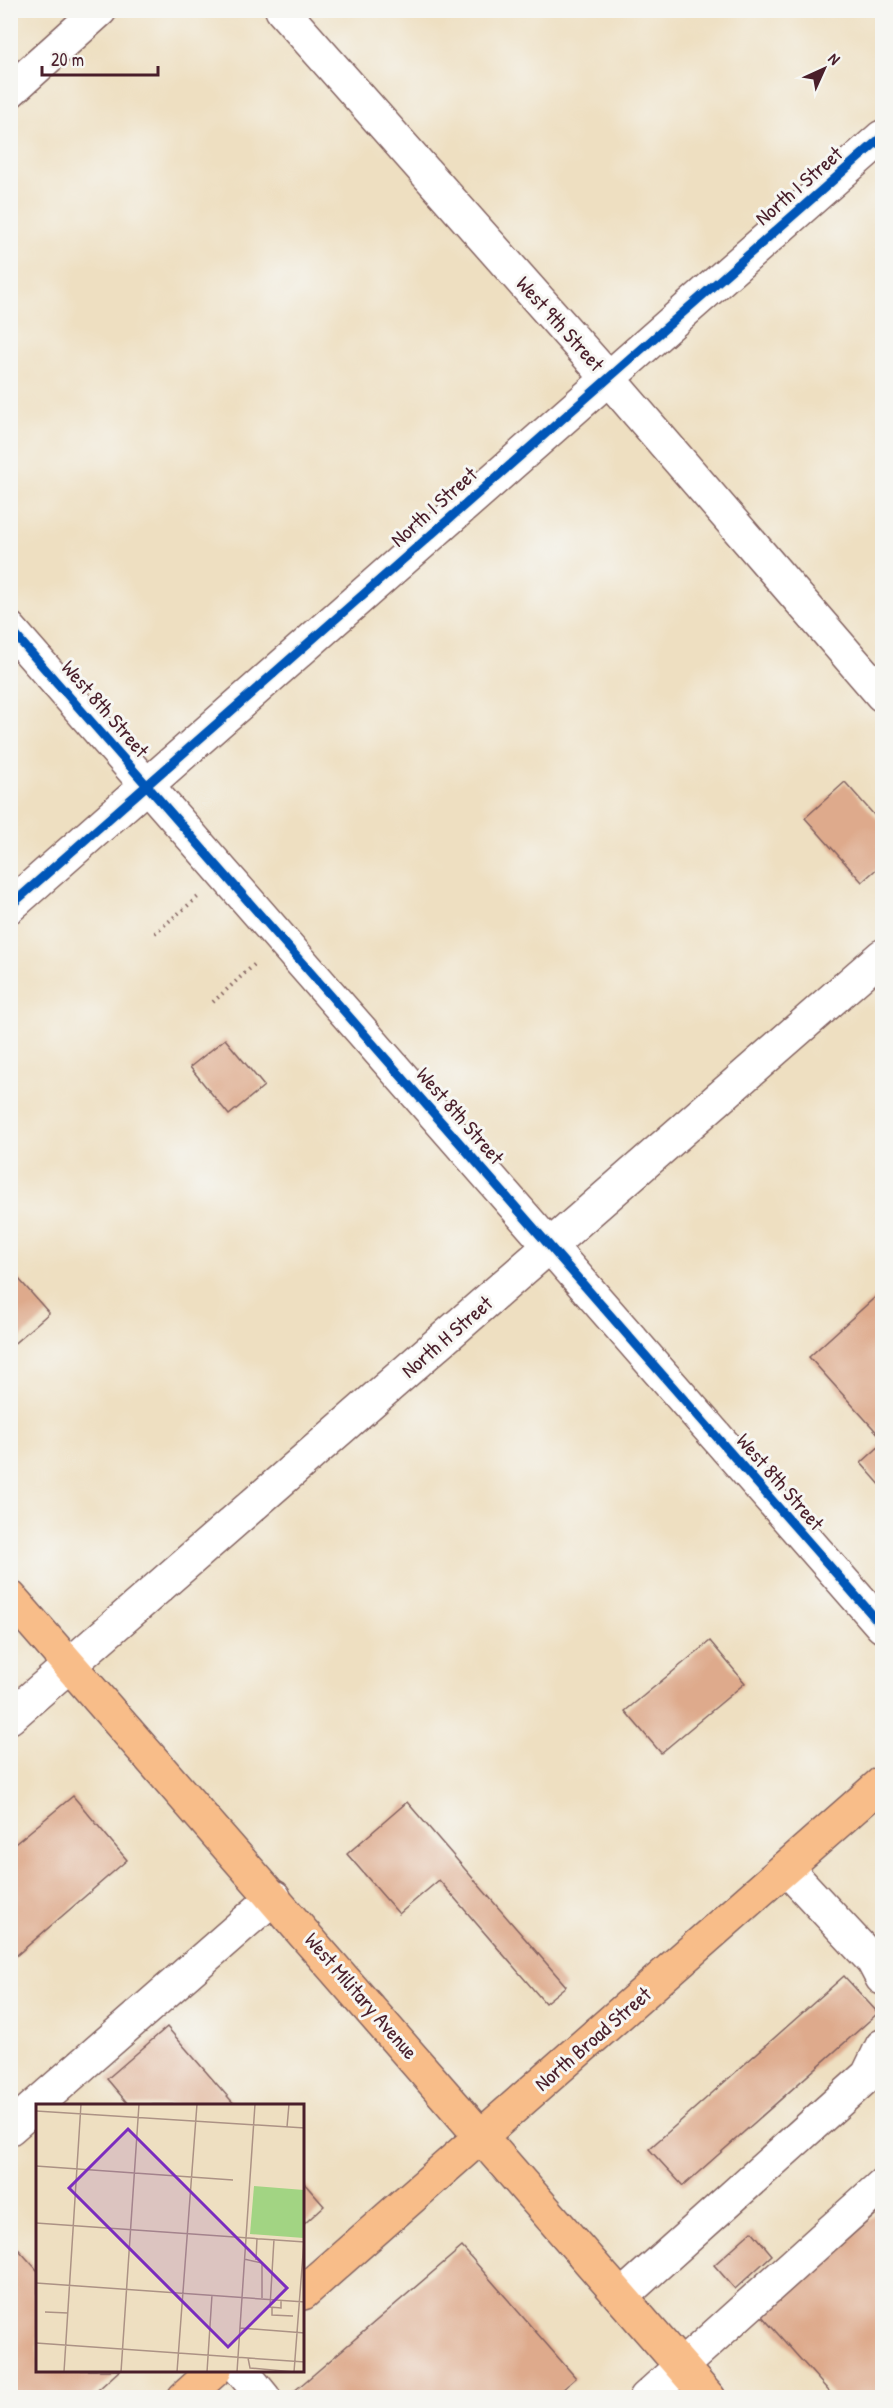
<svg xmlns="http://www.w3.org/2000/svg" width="893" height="2408" viewBox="0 0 893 2408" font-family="'Patrick Hand',sans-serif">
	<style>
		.building { fill: #deaa8c }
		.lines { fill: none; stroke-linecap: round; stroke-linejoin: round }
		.minor-casing { stroke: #836260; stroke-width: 36 }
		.major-casing { stroke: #836260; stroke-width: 36 }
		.path { stroke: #836260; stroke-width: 4; stroke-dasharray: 1.5 4.5; stroke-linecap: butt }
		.minor { stroke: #fff; stroke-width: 33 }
		.major { stroke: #f8bd89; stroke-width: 33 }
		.cycleway-casing { stroke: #f6f6f2; stroke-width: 13 }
		.cycleway { stroke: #0057b8; stroke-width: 9 }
		.labels { text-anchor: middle; stroke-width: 6; stroke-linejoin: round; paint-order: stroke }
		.street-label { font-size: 21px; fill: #4a1f2b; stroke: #f6f6f2 }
		.inset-road { fill: none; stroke: #ac9285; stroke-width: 1.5 }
		.view { fill: #7b2cbf; fill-opacity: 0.15; stroke: #7b2cbf; stroke-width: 3 }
		.inset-edge { fill: none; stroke: #4a1f2b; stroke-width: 3 }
	</style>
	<rect width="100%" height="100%" fill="#f6f6f2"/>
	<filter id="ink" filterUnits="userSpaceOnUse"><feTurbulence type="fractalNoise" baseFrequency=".0167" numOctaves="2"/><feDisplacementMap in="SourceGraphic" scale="12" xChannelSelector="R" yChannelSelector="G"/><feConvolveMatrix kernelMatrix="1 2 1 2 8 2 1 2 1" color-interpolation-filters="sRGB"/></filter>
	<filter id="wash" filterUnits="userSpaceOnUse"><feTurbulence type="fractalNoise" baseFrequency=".008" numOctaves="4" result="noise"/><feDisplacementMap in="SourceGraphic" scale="24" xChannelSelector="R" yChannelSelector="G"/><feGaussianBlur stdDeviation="1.35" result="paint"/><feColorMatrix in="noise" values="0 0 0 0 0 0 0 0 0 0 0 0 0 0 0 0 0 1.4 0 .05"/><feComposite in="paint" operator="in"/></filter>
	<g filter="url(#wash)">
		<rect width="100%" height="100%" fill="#eedfc1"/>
		<g id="blocks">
			<!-- building -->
			<path class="building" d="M 845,782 L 882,824 L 882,864 L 862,882 L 805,818 Z
				M 225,1039 L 264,1086 L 229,1115 L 190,1067 Z
				M 10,1269 L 49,1313 L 10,1347 Z
				M 882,1291 L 882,1438 L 809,1357 Z
				M 882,1444 L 882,1487 L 861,1463 Z
				M 710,1641 L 745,1683 L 661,1753 L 625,1711 Z
				M 73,1796 L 127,1860 L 10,1961 L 10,1848 Z
				M 407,1802 L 566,1986 L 545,2003 L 439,1880 L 399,1914 L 347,1854 Z
				M 844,1976 L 878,2013 L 683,2186 L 649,2149 Z
				M 167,2027 L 235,2105 L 129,2105 L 107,2079 Z
				M 303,2182 L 324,2206 L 303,2225 Z
				M 882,2209 L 882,2398 L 835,2398 L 761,2315 Z
				M 752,2231 L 772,2255 L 735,2289 L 714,2265 Z
				M 10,2240 L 38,2271 L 38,2370 L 120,2370 L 89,2398 L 10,2398 Z
				M 462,2247 L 576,2378 L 561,2391 L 567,2398 L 296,2398 L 292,2393 Z"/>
		</g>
	</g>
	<g filter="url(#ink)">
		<use href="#blocks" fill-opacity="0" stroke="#836260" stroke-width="1.5"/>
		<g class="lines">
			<!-- minor casing -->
			<g class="minor-casing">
				<path id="minor" d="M 282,10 L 607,377 L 882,695
					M 10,91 L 100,10
					M 10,629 L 882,1626
					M 10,906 L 882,137
					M 10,1717 L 882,956
					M 786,1868 L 873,1961 L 882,1978
					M 10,2128 L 274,1897
					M 621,2297 L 868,2075 L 882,2046
					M 241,2370 L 264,2398
					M 646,2398 L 882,2185"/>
			</g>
			<!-- major casing -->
			<g class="major-casing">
				<path id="major" d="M 10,1597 L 709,2398
					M 303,2293 L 882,1783
					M 184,2398 L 215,2370"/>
			</g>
			<!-- path -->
			<path class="path" d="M 155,933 L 198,897
				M 213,1002 L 255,964"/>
			<!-- minor -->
			<use href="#minor" class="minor"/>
			<!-- major -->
			<use href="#major" class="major"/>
			<!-- cycleway casing -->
			<g class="cycleway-casing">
				<path id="cycleway" d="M 10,629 L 882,1626
					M 10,906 L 882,137"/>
			</g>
			<!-- cycleway -->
			<use href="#cycleway" class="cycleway"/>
		</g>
	</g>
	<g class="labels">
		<!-- street labels -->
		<g class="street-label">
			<text transform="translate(799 186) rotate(-41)" y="7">North I Street</text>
			<text transform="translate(560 324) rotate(48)" y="7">West 9th Street</text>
			<text transform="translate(434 507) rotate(-42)" y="7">North I Street</text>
			<text transform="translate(105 709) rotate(49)" y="7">West 8th Street</text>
			<text transform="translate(460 1116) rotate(49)" y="7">West 8th Street</text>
			<text transform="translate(447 1337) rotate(-41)" y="7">North H Street</text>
			<text transform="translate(780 1482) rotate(49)" y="7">West 8th Street</text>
			<text transform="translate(361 1996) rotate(49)" y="7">West Military Avenue</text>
			<text transform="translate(593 2039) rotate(-41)" y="7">North Broad Street</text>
		</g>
	</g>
	<!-- overview -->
	<g transform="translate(36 2104)">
		<rect width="268" height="268" fill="#eedfc1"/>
		<path d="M 218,82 L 268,86 L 268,134 L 214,130 Z" fill="#a2d483"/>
		<path class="inset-road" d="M 0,7 L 269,24M 251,23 L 253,0M 0,62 L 197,76M 0,119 L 269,138M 238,135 L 234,203 L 245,204 L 245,196M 208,155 L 226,159 L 226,194M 220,156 L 221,134M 0,179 L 269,198M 236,203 L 236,211 L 257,212M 9,208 L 32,209M 204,224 L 269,229M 0,239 L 269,258M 212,254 L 214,264 L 258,268M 28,268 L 45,0M 85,268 L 103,0M 141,268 L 161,0M 171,268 L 176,191M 201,268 L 219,0M 258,268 L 268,137"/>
		<path class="view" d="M 92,25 L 251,184 L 192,243 L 33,84 Z"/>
		<rect width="268" height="268" class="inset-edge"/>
	</g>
	<!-- margin -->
	<rect width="893" height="2408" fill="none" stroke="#f6f6f2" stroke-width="36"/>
	<!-- north arrow -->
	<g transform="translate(824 69) rotate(45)" stroke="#f6f6f2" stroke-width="4.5" paint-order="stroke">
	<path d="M0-4.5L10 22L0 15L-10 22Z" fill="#4a1f2b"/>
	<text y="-9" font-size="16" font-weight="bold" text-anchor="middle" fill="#4a1f2b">N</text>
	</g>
	<!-- scale -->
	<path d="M42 66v9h116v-9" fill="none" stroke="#4a1f2b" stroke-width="3"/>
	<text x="51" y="66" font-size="18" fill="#4a1f2b" stroke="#f6f6f2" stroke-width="4.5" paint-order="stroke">20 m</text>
</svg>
